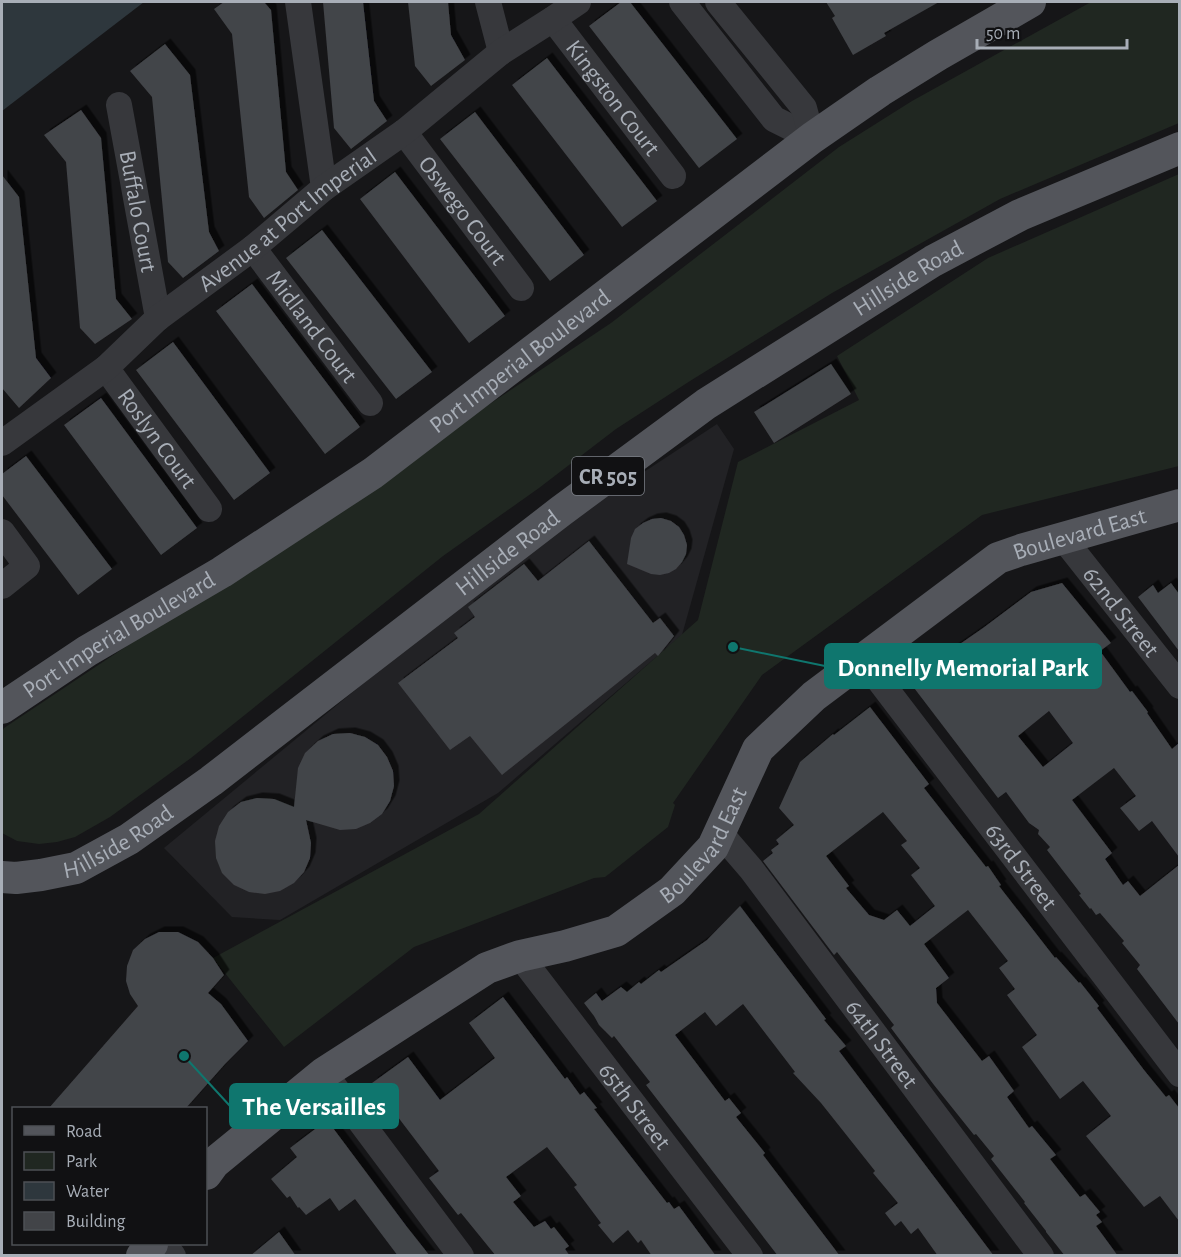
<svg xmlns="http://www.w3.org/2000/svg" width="1181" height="1257" viewBox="0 0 1181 1257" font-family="'Alegreya Sans',sans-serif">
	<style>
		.built { fill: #222225 }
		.green { fill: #202721 }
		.water { fill: #2e373d }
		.building { fill: #424448; fill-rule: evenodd; filter: url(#shadow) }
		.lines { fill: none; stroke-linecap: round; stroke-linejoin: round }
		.minor { stroke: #37383c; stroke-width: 26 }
		.major { stroke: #53555b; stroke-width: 32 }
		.labels { text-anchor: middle; stroke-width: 4.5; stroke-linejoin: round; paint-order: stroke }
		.shield { fill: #111113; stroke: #7b7f86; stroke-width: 1.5 }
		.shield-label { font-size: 22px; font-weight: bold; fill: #a8aeb7 }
		.street-label { font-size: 24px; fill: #a8aeb7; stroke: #111113 }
		.leader { fill: none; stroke: #0f766e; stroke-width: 2 }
		.callout-dot { fill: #0f766e; stroke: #111113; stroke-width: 2 }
		.callout { fill: #0f766e; stroke: #0f766e; stroke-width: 2 }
		.callout-label { font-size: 26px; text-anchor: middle; font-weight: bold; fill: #fff }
	</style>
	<defs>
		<filter id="shadow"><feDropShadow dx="5.5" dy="-5.5" stdDeviation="0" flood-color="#0009"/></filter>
	</defs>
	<rect width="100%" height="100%" fill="#161618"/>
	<!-- built -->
	<path class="built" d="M 717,424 L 734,449 L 682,635 L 498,793 L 280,920 L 232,917 L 164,848 L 522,552 Z"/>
	<!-- green -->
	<path class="green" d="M 1091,2 L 1179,2 L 1179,123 L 1000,199 L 832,293 L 690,381 L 616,429 L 539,488 L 443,556 L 191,758 L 110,817 L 75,837 L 57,842 L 39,844 L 17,841 L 2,833 L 2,731 L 4,728 L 611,323 L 839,147 L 912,101 Z
		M 1179,174 L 1179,466 L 982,515 L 762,675 L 673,803 L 675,805 L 668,827 L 609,874 L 605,877 L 594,878 L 414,947 L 284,1047 L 213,958 L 479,814 L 698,620 L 738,462 L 859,400 L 837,356 L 988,258 Z"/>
	<!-- water -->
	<path class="water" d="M 2,2 L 144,2 L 2,111 Z"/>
	<!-- building -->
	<path class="building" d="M 224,2 L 264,2 L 271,10 L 286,172 L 298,190 L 264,218 L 249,197 L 232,34 L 214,9 Z
		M 323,2 L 363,2 L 374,101 L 387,121 L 351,149 L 334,128 Z
		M 408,2 L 448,2 L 451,35 L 465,60 L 431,86 L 415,66 Z
		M 621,2 L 630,2 L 737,139 L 699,168 L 589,26 Z
		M 826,2 L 939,2 L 884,33 L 886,36 L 853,55 L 832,18 L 835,16 Z
		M 165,44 L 190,75 L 209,232 L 219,251 L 183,278 L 168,262 L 152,97 L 130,71 Z
		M 547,58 L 657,201 L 622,227 L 512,85 Z
		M 81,110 L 101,138 L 116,299 L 132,319 L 95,344 L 80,328 L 66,162 L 44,135 Z
		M 475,112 L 584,255 L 550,281 L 440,139 Z
		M 395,172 L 505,316 L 469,343 L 360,199 Z
		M 2,175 L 19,197 L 36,358 L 51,378 L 19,408 L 2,388 Z
		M 322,230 L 432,372 L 396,399 L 286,258 Z
		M 252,284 L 360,427 L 325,454 L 216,311 Z
		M 173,342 L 270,473 L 234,500 L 136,370 Z
		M 831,364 L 851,394 L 774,443 L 754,412 Z
		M 101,398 L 197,528 L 161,555 L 64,425 Z
		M 26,456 L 112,569 L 78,595 L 2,495 L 2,474 Z
		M 661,518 L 671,521 L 679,527 L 684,535 L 687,545 L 686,554 L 682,562 L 676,569 L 669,573 L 660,575 L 651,574 L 627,564 L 631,538 L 635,529 L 643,523 L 652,519 Z
		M 589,541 L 653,623 L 660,618 L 674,636 L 658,656 L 655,653 L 502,775 L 470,736 L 450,750 L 398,683 L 458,638 L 454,633 L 475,617 L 468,607 L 524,564 L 538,581 Z
		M 1062,583 L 1111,643 L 1100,651 L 1130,692 L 1132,691 L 1148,712 L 1147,713 L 1172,749 L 1179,743 L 1179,857 L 1152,821 L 1139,831 L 1120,808 L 1136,796 L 1114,768 L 1072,800 L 1112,853 L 1105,859 L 1123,885 L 1128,881 L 1140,896 L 1179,865 L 1179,1024 L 1137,969 L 1140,965 L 1122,943 L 1124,941 L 1100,913 L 1096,915 L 1091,908 L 1090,909 L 1079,895 L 1081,894 L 1047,850 L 1050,847 L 1038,834 L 1039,830 L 1029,823 L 1006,792 L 998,798 L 908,680 L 983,628 L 1031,592 ZM 1049,711 L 1073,743 L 1043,767 L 1018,736 Z
		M 1171,583 L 1179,594 L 1179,651 L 1138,597 L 1153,585 L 1158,593 Z
		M 870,707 L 929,784 L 924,788 L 986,867 L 988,866 L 1001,885 L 999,886 L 1055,958 L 1056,957 L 1079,983 L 1080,982 L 1099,1006 L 1097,1008 L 1144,1070 L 1166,1097 L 1169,1095 L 1179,1108 L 1179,1221 L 1160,1196 L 1144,1207 L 1086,1136 L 1111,1116 L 1083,1081 L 1060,1099 L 1022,1047 L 1037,1035 L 1007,995 L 1015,989 L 999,968 L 1008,961 L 968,910 L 924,944 L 949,978 L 936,988 L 937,1003 L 982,1061 L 989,1056 L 1014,1091 L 1007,1097 L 1029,1128 L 1032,1126 L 1056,1155 L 1050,1159 L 1080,1197 L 1085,1194 L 1100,1212 L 1096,1215 L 1102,1222 L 1096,1226 L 1118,1256 L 1065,1256 L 1046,1232 L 1046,1231 L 1024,1203 L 1025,1202 L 991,1159 L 994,1156 L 976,1134 L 974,1135 L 934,1085 L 891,1028 L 894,1025 L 837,952 L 834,955 L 831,951 L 763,861 L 773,853 L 771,850 L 779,844 L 776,840 L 794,825 L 779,808 L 800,762 L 833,734 L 834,735 ZM 883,812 L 907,841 L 901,845 L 920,868 L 911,875 L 935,906 L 910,926 L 897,910 L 884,920 L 869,915 L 846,888 L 849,886 L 826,856 Z
		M 350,733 L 365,737 L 378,745 L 387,757 L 393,771 L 394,786 L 390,801 L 382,814 L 370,823 L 356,829 L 340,830 L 306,820 L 311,843 L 310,858 L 304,872 L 294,883 L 280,891 L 265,894 L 249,892 L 234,885 L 222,873 L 216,858 L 215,841 L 219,826 L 228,812 L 241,802 L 257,798 L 274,799 L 294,807 L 298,768 L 305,753 L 318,741 L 333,734 Z
		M 740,906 L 826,1019 L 824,1020 L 846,1046 L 839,1051 L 994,1256 L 938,1256 L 918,1228 L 911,1234 L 901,1221 L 895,1226 L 885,1213 L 898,1203 L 873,1173 L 875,1171 L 821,1103 L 793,1073 L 795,1072 L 743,1004 L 716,1026 L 705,1012 L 675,1035 L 725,1101 L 729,1098 L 741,1113 L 736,1117 L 765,1153 L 763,1155 L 840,1256 L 778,1256 L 646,1085 L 650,1082 L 614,1036 L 612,1038 L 599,1025 L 594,1016 L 584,1003 L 596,993 L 602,1001 L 621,987 L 627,992 L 639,982 L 641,984 L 659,970 L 661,972 L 707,940 Z
		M 159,932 L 178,932 L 198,942 L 213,958 L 224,975 L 208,993 L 221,1004 L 248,1041 L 225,1064 L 186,1108 L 49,1108 L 138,1006 L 130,994 L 126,981 L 127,966 L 133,950 L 145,939 Z
		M 503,997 L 565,1079 L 567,1077 L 580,1095 L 584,1092 L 597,1108 L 594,1109 L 667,1203 L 669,1202 L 674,1209 L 679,1206 L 716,1256 L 652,1256 L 641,1240 L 638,1243 L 628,1230 L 613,1243 L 598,1225 L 601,1223 L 574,1187 L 577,1185 L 547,1147 L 506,1177 L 521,1196 L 513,1202 L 534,1227 L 545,1221 L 551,1229 L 554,1227 L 569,1246 L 565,1249 L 570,1256 L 496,1256 L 461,1213 L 458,1215 L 429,1178 L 439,1171 L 372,1083 L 408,1057 L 440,1100 L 495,1058 L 469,1023 Z
		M 327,1120 L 407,1227 L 430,1256 L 398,1256 L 355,1199 L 339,1211 L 330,1198 L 306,1215 L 299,1207 L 298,1208 L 290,1196 L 287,1198 L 271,1179 L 297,1157 L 290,1148 Z
		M 279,1232 L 296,1256 L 250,1256 Z"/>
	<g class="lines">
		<!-- minor -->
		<g class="minor">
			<path d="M 298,2 L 324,188"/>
			<path d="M 488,2 L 501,52"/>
			<path d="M 682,2 L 774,119 L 812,138"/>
			<path d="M 718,2 L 804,108 L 812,138"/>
			<path id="s1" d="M 553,19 L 673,176"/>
			<path id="s2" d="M 119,105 L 158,318"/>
			<path id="s3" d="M 404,132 L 521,288"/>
			<path id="s4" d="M 253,248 L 370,403"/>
			<path id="s5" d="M 106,368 L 209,509"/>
			<path id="s6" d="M 2,443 L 106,368 L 158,318 L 253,248 L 324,188 L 404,132 L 501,52 L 553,19 L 578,2"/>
			<path d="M 2,532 L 27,566 L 2,586"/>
			<path id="s7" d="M 1063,538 L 1180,686"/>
			<path id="s8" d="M 863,659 L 1180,1074"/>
			<path id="s9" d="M 720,833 L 751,869 L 1041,1256"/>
			<path id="s10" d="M 520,956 L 750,1256"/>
			<path d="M 324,1073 L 461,1256"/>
			<path d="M 164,1244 L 173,1256"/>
		</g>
		<!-- major -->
		<g class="major">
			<path id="s11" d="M 2,708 L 87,651 L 222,572 L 373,473 L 812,138 L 880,91 L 938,55 L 1030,2"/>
			<path id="s12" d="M 2,877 L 16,878 L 41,875 L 76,868 L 129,839 L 211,781 L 561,511 L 706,404 L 933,261 L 1020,215 L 1180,148"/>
			<path id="s13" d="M 206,1174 L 214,1163 L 324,1073 L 487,968 L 520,956 L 565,946 L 616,931 L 672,891 L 713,847 L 758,749 L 814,696 L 998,558 L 1021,550 L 1180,505"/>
			<path d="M 142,1256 L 152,1244"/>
		</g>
	</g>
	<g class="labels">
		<!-- shield labels -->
		<rect class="shield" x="572" y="457" width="72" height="38" rx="4.5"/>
		<g class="shield-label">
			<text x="608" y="484">CR 505</text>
		</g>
		<!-- street labels -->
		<g class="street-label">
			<text dy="8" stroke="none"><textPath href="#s1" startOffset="99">Kingston Court</textPath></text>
			<text dy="8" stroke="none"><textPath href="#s3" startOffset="98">Oswego Court</textPath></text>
			<text dy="8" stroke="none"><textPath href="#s2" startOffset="108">Buffalo Court</textPath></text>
			<text dy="8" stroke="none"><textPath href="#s6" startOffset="363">Avenue at Port Imperial</textPath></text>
			<text dy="8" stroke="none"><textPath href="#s12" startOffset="1096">Hillside Road</textPath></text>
			<text dy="8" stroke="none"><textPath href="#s4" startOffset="98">Midland Court</textPath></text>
			<text dy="8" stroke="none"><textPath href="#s11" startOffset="624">Port Imperial Boulevard</textPath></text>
			<text dy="8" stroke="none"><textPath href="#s5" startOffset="87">Roslyn Court</textPath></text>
			<text dy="8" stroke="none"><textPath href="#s13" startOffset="1113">Boulevard East</textPath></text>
			<text dy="8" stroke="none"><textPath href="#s12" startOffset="610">Hillside Road</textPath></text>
			<text dy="8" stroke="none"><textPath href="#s7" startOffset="94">62nd Street</textPath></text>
			<text dy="8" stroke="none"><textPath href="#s11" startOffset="138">Port Imperial Boulevard</textPath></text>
			<text dy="8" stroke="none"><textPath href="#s12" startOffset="124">Hillside Road</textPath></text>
			<text dy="8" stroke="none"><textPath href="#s13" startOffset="609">Boulevard East</textPath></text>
			<text dy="8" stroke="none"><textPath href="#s8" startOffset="261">63rd Street</textPath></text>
			<text dy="8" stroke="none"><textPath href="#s9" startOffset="266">64th Street</textPath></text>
			<text dy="8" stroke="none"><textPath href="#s10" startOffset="189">65th Street</textPath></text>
		</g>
	</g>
	<!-- callouts -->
	<path class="leader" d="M733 647L825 666M184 1056L230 1106"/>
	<g class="callout-dot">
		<circle cx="733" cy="647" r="6"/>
		<circle cx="184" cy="1056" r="6"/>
	</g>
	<g class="callout">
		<rect x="825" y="644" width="276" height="44" rx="6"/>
		<rect x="230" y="1084" width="168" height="44" rx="6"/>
	</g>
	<g class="callout-label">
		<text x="963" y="676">Donnelly Memorial Park</text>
		<text x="314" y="1115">The Versailles</text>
	</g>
	<!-- border -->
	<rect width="1181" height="1257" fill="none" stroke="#a8aeb7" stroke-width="6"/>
	<!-- legend -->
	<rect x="12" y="1107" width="195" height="138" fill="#111113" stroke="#4d5055" stroke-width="1.5"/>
	<rect x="24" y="1126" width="30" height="9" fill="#53555b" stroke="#4d5055" stroke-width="1.5"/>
	<text x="66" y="1137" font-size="18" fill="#a8aeb7">Road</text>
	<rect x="24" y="1152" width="30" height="18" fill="#202721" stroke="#4d5055" stroke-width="1.5"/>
	<text x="66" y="1167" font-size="18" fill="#a8aeb7">Park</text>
	<rect x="24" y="1182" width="30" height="18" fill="#2e373d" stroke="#4d5055" stroke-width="1.5"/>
	<text x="66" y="1197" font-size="18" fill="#a8aeb7">Water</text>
	<rect x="24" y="1212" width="30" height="18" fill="#424448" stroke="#4d5055" stroke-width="1.5"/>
	<text x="66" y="1227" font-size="18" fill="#a8aeb7">Building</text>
	<!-- scale -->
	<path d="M977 39v9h150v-9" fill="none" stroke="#a8aeb7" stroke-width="3"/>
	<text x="986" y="39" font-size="18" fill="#a8aeb7" stroke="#111113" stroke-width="4.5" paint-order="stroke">50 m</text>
</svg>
